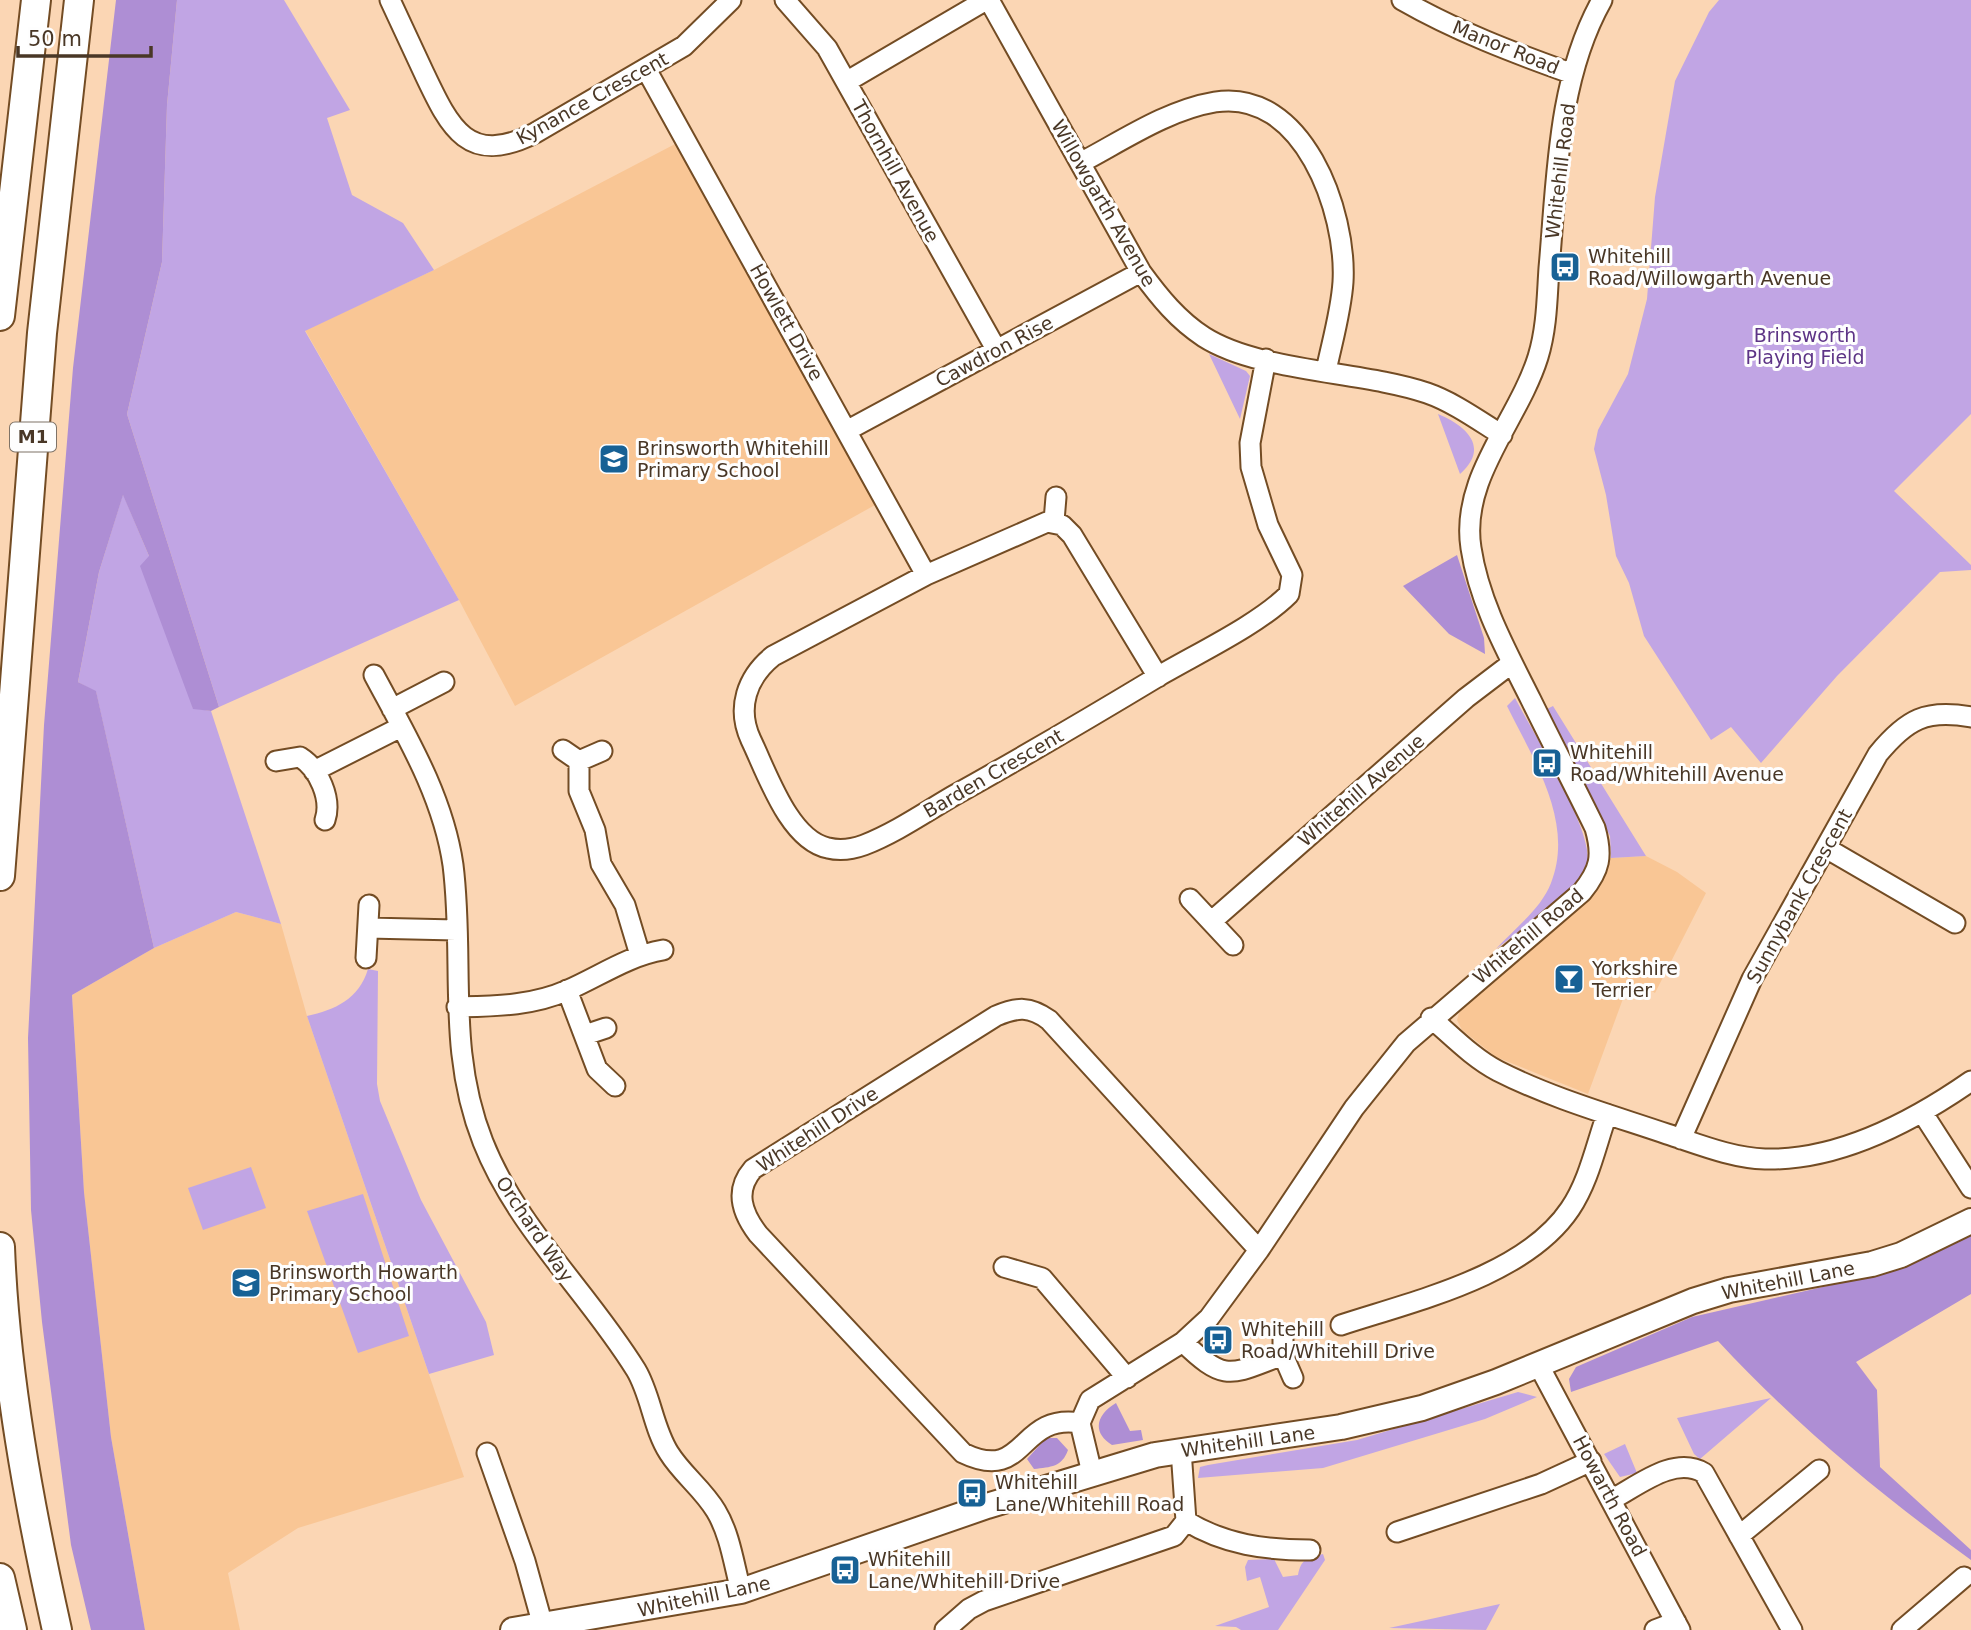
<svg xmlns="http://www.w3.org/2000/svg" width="1971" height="1630" viewBox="0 0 1971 1630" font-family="'DejaVu Sans',sans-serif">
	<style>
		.built { fill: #f9c695 }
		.green { fill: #c1a5e4 }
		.forest { fill: #ae8ed4 }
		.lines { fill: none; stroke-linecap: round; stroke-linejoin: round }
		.minor-casing { stroke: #734c24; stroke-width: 23 }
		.major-casing { stroke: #734c24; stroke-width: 28 }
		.highway-casing { stroke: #734c24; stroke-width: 32 }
		.minor { stroke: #fff; stroke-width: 19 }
		.major { stroke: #fff; stroke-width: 24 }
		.highway { stroke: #fff; stroke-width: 28 }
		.labels { text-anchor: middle; stroke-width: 6; stroke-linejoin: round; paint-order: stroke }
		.shield { fill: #fefefe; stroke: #7f7367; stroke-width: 2 }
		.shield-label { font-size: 18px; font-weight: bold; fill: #493726 }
		.street-label { font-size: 19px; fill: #493726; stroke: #fefefe }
		.poi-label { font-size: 19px; fill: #493726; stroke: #fefefe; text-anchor: start }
		.park-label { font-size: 19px; fill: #5d3486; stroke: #fefefe }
	</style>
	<rect width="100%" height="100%" fill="#fbd6b4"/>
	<!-- built -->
	<path class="built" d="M 677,143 L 875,505 L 515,706 L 459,600 L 305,330 L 434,270 Z
		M 1646,856 L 1677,872 L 1706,893 L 1655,993 L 1640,984 L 1638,992 L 1624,996 L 1588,1094 L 1496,1057 L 1462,1030 L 1457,1020 L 1461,1007 L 1589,897 L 1611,858 Z
		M 236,912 L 281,924 L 307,1016 L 464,1477 L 298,1528 L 228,1573 L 240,1630 L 145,1630 L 111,1437 L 84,1192 L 72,995 L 154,948 Z"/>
	<!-- green -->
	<path class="green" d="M 177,0 L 284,0 L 350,110 L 327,118 L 352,195 L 403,223 L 434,270 L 305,331 L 459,600 L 219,707 L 127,414 L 162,262 L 167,105 Z
		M 1719,0 L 1971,0 L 1971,414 L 1894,491 L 1971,565 L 1971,570 L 1940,572 L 1837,676 L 1761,763 L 1731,727 L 1711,740 L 1644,636 L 1629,583 L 1616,556 L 1606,495 L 1594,449 L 1598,430 L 1628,374 L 1647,299 L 1655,197 L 1675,81 L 1709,12 Z
		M 1209,354 L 1246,371 L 1250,376 L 1240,419 Z
		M 1438,414 C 1465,425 1491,447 1460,474 Z
		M 123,494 L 149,556 L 193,708 L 211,711 L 281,924 L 236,912 L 154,948 L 96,692 L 78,682 L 99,572 Z
		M 1515,698 C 1531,729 1596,834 1587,865 C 1580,889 1517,933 1496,949 C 1514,929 1541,909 1551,883 C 1575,822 1533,759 1507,706 Z
		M 1553,706 L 1646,856 L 1611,858 L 1610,836 L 1547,709 Z
		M 368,969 L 378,971 L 377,1084 L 380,1101 L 421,1200 L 486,1322 L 494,1355 L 429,1374 L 307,1016 C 335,1010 359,999 368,969 Z
		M 251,1167 L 266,1208 L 203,1230 L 188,1188 Z
		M 363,1194 L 409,1336 L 358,1353 L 307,1211 Z
		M 1518,1392 L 1537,1397 L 1485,1419 L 1323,1468 L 1198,1478 L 1200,1467 L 1208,1465 L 1357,1440 Z
		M 1771,1398 L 1700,1459 L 1694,1454 L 1677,1418 Z
		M 1625,1444 L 1637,1473 L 1620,1477 L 1604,1454 Z
		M 1323,1554 L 1325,1560 L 1278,1630 L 1241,1630 L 1236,1627 L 1215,1626 L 1269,1607 L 1260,1577 L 1247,1581 L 1245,1567 L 1248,1560 L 1274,1559 L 1283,1577 L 1298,1575 C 1301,1559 1307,1558 1323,1554 Z
		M 1500,1604 L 1486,1630 L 1389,1628 Z"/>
	<!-- forest -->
	<path class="forest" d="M 116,0 L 177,0 L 167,105 L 162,262 L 127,414 L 219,707 L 211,711 L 193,709 L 140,566 L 149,556 L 123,495 L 99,572 L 78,682 L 96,691 L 154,948 L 72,995 L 84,1192 L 111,1437 L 145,1630 L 91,1630 L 71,1545 L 42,1322 L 31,1210 L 28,1038 L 44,725 L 73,368 Z
		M 1457,555 L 1484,638 L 1485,654 L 1449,634 L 1403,586 Z
		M 1971,1232 L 1971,1294 L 1856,1362 L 1877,1390 L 1880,1467 L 1971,1550 L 1971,1560 C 1879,1494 1795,1424 1718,1341 L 1571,1392 L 1569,1379 L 1576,1367 L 1692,1317 L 1862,1278 Z
		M 1116,1403 L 1130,1431 L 1141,1430 L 1143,1440 L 1112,1445 C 1091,1432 1097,1414 1116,1403 Z
		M 1046,1438 L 1057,1438 L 1068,1450 C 1062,1467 1051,1467 1034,1469 L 1027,1459 Z"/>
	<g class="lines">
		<!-- minor casing -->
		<g class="minor-casing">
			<path id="minor" d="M 390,0 C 401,24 413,49 424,73 C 450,128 468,167 535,133 L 684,46 L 731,0
				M 785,0 L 827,48 L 996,349
				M 989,0 L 1141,272 C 1160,298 1178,320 1204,337 C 1259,372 1362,371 1427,393 C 1453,402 1478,420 1502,435
				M 1402,0 C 1456,31 1514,53 1573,74
				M 646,69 L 926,575
				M 846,82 L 986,0
				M 1080,163 C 1122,141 1167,110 1215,102 C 1303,88 1347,212 1343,282 C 1341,312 1332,342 1326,371
				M 848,430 L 1141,272
				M 1054,521 L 1056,497
				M 374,675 C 406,735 443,796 453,865 C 465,960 446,1049 483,1142 C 517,1228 588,1292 636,1370 C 651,1395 653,1428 669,1453 C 682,1474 703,1489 716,1511 C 730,1534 734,1565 741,1591
				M 1158,677 L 1072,535 L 1062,525 L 1047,522 L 926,575 L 773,656 C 747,677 736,708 751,740 C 767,773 789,840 828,848 C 840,851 853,849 864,845 C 895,833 924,813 953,796 C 1023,757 1091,717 1159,676 C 1198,653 1258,625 1289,594 L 1292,575 L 1268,525 L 1251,467 L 1250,443 L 1266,359
				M 392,709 L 444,682
				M 563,750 L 579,761 L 602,751
				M 276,761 L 300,757 C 319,769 332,799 325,820
				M 579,761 L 579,791 L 595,830 L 601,864 L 625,905 L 640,955
				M 314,771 L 401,727
				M 1826,848 L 1955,923
				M 1190,899 L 1233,945
				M 1212,921 L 1466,698 L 1512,663
				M 368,928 L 456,930
				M 366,958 L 369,905
				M 567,990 L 597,1069 L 615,1086
				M 457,1007 C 496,1006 532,1006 568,990 C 600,976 628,956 663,950
				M 1431,1018 C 1452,1036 1473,1058 1498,1071 C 1551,1098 1611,1115 1667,1134 C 1698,1144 1732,1158 1765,1159 C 1839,1161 1912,1122 1971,1081
				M 585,1035 L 606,1028
				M 1922,1112 L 1971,1188
				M 1681,1139 L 1752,979 L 1878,754 C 1907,719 1926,709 1971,717
				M 1004,1267 L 1042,1278 L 1127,1378
				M 1341,1325 C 1414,1301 1525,1276 1570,1209 C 1589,1181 1596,1145 1607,1114
				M 1283,1338 L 1283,1355 L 1293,1378
				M 1183,1342 C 1226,1384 1231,1374 1283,1355
				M 1538,1364 L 1680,1630
				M 1080,1423 C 1017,1413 1027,1484 963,1453 L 758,1234 C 742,1213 734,1191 753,1169 L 996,1016 C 1017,1007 1030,1006 1049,1020 L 1259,1250
				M 487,1453 L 525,1561 L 543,1626
				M 1092,1473 L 1080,1423 L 1090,1400 L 1183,1342 L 1209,1318 L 1259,1250 L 1354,1108 L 1406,1043 L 1582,892 C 1600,870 1603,856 1595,828 C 1574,785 1552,743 1531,700 C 1507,652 1479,602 1471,548 C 1460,478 1518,421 1538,357 C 1547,328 1547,297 1549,268 C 1557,179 1557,80 1602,0
				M 1611,1500 C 1638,1486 1674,1455 1704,1473 L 1792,1630
				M 1186,1521 C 1225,1545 1266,1550 1310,1550
				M 1397,1532 L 1541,1484 L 1591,1461
				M 1739,1536 L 1819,1470
				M 945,1630 L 969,1609 L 984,1601 L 1174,1536 L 1186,1521 L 1181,1450
				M 1655,1630 L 1676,1622
				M 1902,1630 L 1964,1577"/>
		</g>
		<!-- major casing -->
		<g class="major-casing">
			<path id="major" d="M 513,1630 L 741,1591 L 987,1506 L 1155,1455 L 1341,1427 L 1422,1408 L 1496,1382 L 1693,1301 L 1729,1290 L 1872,1264 L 1901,1255 L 1971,1221"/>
		</g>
		<!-- highway casing -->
		<g class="highway-casing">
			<path id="highway" d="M 0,316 L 36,0
				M 0,876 L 42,333 L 79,0
				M 0,1247 C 5,1375 29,1505 57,1630
				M 0,1578 L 12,1630"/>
		</g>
		<!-- minor -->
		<use href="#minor" class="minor"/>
		<!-- major -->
		<use href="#major" class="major"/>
		<!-- highway -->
		<use href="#highway" class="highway"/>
	</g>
	<!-- icons -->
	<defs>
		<g id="bus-square" transform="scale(1.575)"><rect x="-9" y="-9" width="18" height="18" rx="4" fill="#176195" stroke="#fefefe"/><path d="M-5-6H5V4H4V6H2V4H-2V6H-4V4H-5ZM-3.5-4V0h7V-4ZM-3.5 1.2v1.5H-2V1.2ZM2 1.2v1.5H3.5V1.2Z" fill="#fff"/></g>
		<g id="school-square" transform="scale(1.575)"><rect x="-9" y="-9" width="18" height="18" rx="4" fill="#176195" stroke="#fefefe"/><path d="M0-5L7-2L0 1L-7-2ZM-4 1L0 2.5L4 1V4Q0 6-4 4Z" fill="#fff"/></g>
		<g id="bar-square" transform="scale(1.575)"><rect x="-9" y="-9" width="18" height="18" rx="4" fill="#176195" stroke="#fefefe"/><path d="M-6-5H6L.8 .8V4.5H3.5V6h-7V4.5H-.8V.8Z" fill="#fff"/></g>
	</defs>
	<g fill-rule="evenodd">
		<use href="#bus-square" x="1565" y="267"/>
		<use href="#school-square" x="614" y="459"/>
		<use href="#bus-square" x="1547" y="763"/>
		<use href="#bar-square" x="1569" y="979"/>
		<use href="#school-square" x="246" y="1283"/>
		<use href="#bus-square" x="1218" y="1340"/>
		<use href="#bus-square" x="972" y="1493"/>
		<use href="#bus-square" x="845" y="1570"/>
	</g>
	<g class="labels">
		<!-- shield labels -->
		<rect class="shield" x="10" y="422.5" width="46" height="29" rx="5"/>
		<g class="shield-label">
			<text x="33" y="443">M1</text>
		</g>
		<!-- street labels -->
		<g class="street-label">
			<text transform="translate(1506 47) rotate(22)" y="7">Manor Road</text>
			<text transform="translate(592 98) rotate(-29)" y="7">Kynance Crescent</text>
			<text transform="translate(896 171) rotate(61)" y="7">Thornhill Avenue</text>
			<text transform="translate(1560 171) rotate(-83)" y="7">Whitehill Road</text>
			<text transform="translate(1104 203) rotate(60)" y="7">Willowgarth Avenue</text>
			<text transform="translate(787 322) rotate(61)" y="7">Howlett Drive</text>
			<text transform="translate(994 351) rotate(-28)" y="7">Cawdron Rise</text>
			<text transform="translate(993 773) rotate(-30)" y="7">Barden Crescent</text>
			<text transform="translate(1361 790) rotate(-41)" y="7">Whitehill Avenue</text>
			<text transform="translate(1799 896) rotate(-61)" y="7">Sunnybank Crescent</text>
			<text transform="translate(1528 936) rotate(-40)" y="7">Whitehill Road</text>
			<text transform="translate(817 1129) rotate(-33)" y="7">Whitehill Drive</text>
			<text transform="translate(535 1229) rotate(56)" y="7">Orchard Way</text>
			<text transform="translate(1788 1280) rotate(-11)" y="7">Whitehill Lane</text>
			<text transform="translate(1248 1441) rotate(-8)" y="7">Whitehill Lane</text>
			<text transform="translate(1610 1496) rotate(62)" y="7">Howarth Road</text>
			<text transform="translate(704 1596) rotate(-12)" y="7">Whitehill Lane</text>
		</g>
		<!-- poi labels -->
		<g class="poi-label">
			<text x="1588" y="263">Whitehill<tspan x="1588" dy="22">Road/Willowgarth Avenue</tspan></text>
			<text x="637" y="455">Brinsworth Whitehill<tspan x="637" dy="22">Primary School</tspan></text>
			<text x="1570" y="759">Whitehill<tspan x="1570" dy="22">Road/Whitehill Avenue</tspan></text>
			<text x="1592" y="975">Yorkshire<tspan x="1592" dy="22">Terrier</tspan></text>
			<text x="269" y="1279">Brinsworth Howarth<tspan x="269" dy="22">Primary School</tspan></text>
			<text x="1241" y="1336">Whitehill<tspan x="1241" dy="22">Road/Whitehill Drive</tspan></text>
			<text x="995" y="1489">Whitehill<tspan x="995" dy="22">Lane/Whitehill Road</tspan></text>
			<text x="868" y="1566">Whitehill<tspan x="868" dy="22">Lane/Whitehill Drive</tspan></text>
		</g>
		<!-- park labels -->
		<g class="park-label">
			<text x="1805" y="342">Brinsworth<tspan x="1805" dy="22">Playing Field</tspan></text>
		</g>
	</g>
	<!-- scale -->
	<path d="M18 46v10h133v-10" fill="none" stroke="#493726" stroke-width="3.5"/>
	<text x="28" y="46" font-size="21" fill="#493726" stroke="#fefefe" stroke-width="5" paint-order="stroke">50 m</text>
</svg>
